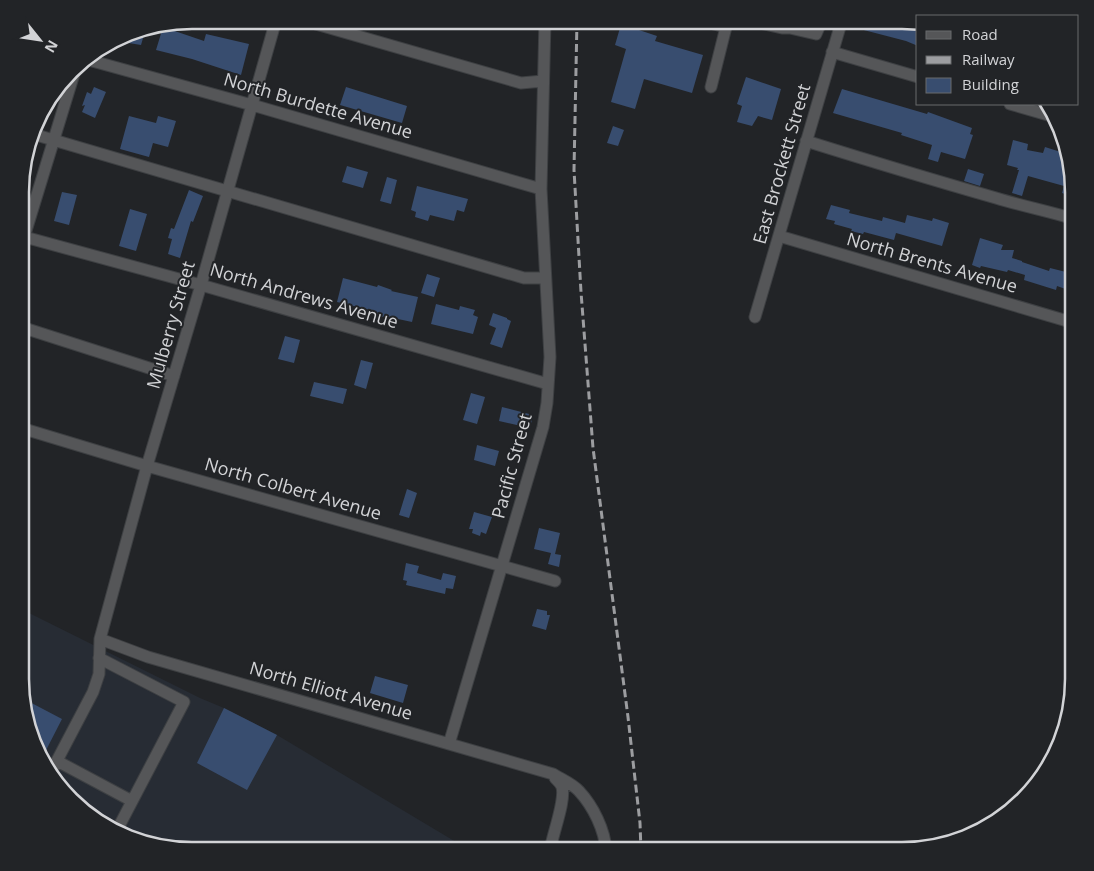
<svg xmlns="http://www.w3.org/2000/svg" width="1094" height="871" viewBox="0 0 1094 871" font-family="'Open Sans',sans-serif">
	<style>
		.built { fill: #272c34 }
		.building { fill: #384d6f }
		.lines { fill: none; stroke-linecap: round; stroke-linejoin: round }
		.minor-casing { stroke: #3e4043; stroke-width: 13 }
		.minor { stroke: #555658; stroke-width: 11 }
		.rail { stroke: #9c9da0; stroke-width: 3; stroke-dasharray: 8 4; stroke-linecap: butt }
		.labels { text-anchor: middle; stroke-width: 4; stroke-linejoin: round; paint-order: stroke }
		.street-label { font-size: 18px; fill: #d2d3d6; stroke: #222427 }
		.rim { fill: none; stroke: #d2d3d6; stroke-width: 2.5 }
	</style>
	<rect width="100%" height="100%" fill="#222427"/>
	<!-- built -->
	<path class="built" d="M 21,609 L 200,698 L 224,708 L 277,735 L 471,851 L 181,851 L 126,838 L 78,808 L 38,755 L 20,691 Z"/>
	<!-- building -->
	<path class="building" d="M 859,20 L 893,20 L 892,22 L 911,27 L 913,20 L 918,21 L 918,46 L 906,41 L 856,28 Z
		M 622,21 L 640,27 L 639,30 L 657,36 L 655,41 L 703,55 L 692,93 L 644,79 L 635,109 L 611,102 L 626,49 L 615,45 Z
		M 163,27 L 204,41 L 206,34 L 249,44 L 241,75 L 192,59 L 156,50 Z
		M 146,28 L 141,45 L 116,41 L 136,29 Z
		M 746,77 L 781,89 L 772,120 L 758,116 L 752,126 L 737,122 L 742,106 L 737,104 Z
		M 94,87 L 106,92 L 95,118 L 82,112 L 85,105 L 82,106 L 87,92 L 91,94 Z
		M 346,87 L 407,106 L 402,123 L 340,105 Z
		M 56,89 L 48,118 L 40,115 L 43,106 Z
		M 842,89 L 927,114 L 928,112 L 972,128 L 970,134 L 973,135 L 965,159 L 941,152 L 938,162 L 928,159 L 932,145 L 901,135 L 902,133 L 833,113 Z
		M 129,116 L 156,123 L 158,116 L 176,121 L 168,147 L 153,143 L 149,157 L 120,149 Z
		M 613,126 L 624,130 L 618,146 L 607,143 Z
		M 1013,140 L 1028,144 L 1027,150 L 1043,153 L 1045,147 L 1067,154 L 1074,197 L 1062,193 L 1064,186 L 1028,176 L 1022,196 L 1012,193 L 1019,170 L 1017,170 L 1018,168 L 1007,165 Z
		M 347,166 L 368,172 L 363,188 L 342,182 Z
		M 968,169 L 984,174 L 980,186 L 964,181 Z
		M 387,177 L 397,180 L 391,204 L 380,201 Z
		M 417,186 L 468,199 L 464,212 L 457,210 L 454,221 L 430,215 L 428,221 L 415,217 L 416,212 L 411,210 Z
		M 189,190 L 203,196 L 193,222 L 191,221 L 180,258 L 168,254 L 172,239 L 168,238 L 171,228 L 174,229 Z
		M 62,192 L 77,195 L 69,225 L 54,221 Z
		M 831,205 L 850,210 L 849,213 L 882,221 L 883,217 L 905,223 L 907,215 L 932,221 L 933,218 L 949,223 L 942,246 L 896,233 L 894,240 L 864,232 L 863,234 L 851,231 L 852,229 L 834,224 L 835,221 L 826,219 Z
		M 130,209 L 147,214 L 136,251 L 119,246 Z
		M 980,238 L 1003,245 L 1001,250 L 1014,250 L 1012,258 L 1022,261 L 1022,262 L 1049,271 L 1050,268 L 1074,274 L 1074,292 L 1057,286 L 1056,290 L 1024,280 L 1025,275 L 1008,270 L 1007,272 L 981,266 L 980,268 L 972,265 Z
		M 427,274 L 440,278 L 434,297 L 421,293 Z
		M 343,278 L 377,287 L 378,285 L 392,290 L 391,291 L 418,297 L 412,322 L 384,316 L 383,317 L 369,313 L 370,310 L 337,302 Z
		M 436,304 L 459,310 L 460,306 L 475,310 L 473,315 L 478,317 L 473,334 L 431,324 Z
		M 493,313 L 507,318 L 507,319 L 511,321 L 502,348 L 490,344 L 496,328 L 489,325 Z
		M 285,336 L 300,340 L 294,363 L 278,359 Z
		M 361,360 L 373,363 L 366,389 L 354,385 Z
		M 314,382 L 347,389 L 343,404 L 310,396 Z
		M 471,393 L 485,397 L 477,424 L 463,420 Z
		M 502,407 L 533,415 L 530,428 L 499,421 Z
		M 477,445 L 499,451 L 495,466 L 474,460 Z
		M 407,489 L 417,493 L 409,518 L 399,515 Z
		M 474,512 L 492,517 L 486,534 L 481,532 L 480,536 L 472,533 L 473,529 L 469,529 Z
		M 539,528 L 560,533 L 555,554 L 561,555 L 559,567 L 548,564 L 551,553 L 534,549 Z
		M 406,563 L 419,566 L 417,573 L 441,580 L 443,573 L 456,576 L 453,589 L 446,588 L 445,594 L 406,585 L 407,581 L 403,580 Z
		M 537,609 L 547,611 L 547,615 L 550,615 L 546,630 L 532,626 Z
		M 375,676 L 408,685 L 403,703 L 370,693 Z
		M 22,698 L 62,719 L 41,760 L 38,755 Z
		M 224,708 L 277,735 L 247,790 L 197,763 Z"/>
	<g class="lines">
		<!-- minor casing -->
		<g class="minor-casing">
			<path id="minor" d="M 302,20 L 521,83 L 543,81
				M 698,20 L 726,27
				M 747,20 L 782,28 L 790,28 L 792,20
				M 790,28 L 816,34 L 822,20
				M 832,52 L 918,77
				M 85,59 L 252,105 L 541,189
				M 711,87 L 726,27 L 731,20
				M 1010,104 L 1055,117
				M 33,134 L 524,278 L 545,278
				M 806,141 C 870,161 933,180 996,198 C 1022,206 1048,211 1074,219
				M 21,236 L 201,285 L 548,384
				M 779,236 L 1074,323
				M 21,247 L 77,64
				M 755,317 L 842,20
				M 21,327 L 174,376
				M 21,428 L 147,466 L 555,581
				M 100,639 L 148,657 L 553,774 C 561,779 573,784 579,791 C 593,806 605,830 606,851
				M 99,658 L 184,702 L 116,832
				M 449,744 L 543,427 L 547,403 L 550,357 L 541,189 L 545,20
				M 57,761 L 132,801
				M 51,772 L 93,692 L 99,674 L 100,639 L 147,466 L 201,285 L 276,20
				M 550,851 C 552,835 566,801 562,787 C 561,784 558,781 555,778"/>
		</g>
		<!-- minor -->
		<use href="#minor" class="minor"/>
		<!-- rail -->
		<path class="rail" d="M 577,20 L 574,170 L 581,292 L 593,448 L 628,717 L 640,823 L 641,851"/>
	</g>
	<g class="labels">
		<!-- street labels -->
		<g class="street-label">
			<text transform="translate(318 106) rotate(16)" y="6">North Burdette Avenue</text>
			<text transform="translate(782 164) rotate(-74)" y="6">East Brockett Street</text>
			<text transform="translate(932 263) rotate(16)" y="6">North Brents Avenue</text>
			<text transform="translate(304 296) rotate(16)" y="6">North Andrews Avenue</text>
			<text transform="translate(171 325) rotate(-74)" y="6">Mulberry Street</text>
			<text transform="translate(512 466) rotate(-75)" y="6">Pacific Street</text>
			<text transform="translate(293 489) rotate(16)" y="6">North Colbert Avenue</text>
			<text transform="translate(331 691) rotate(16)" y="6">North Elliott Avenue</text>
		</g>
	</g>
	<!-- crop -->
	<path d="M0 0H1094V871H0ZM192 29H902A163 163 0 0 1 1065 192V679A163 163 0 0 1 902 842H192A163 163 0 0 1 29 679V192A163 163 0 0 1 192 29Z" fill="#222427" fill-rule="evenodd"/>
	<path class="rim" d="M192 29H902A163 163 0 0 1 1065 192V679A163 163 0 0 1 902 842H192A163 163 0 0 1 29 679V192A163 163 0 0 1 192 29Z"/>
	<!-- legend -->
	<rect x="916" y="15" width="162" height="90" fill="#222427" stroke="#686a6d"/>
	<rect x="926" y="31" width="25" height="8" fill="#555658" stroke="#686a6d"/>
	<text x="962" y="40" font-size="15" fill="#d2d3d6">Road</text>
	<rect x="926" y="56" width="25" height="8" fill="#9c9da0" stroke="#686a6d"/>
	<text x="962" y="65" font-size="15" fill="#d2d3d6">Railway</text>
	<rect x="926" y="78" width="25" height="15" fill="#384d6f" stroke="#686a6d"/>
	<text x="962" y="90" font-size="15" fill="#d2d3d6">Building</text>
	<!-- north arrow -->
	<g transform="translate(40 40) rotate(120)" stroke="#222427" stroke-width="4" paint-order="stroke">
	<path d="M0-4L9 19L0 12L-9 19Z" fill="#d2d3d6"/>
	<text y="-8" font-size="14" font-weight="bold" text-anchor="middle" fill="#d2d3d6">N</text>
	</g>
</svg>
